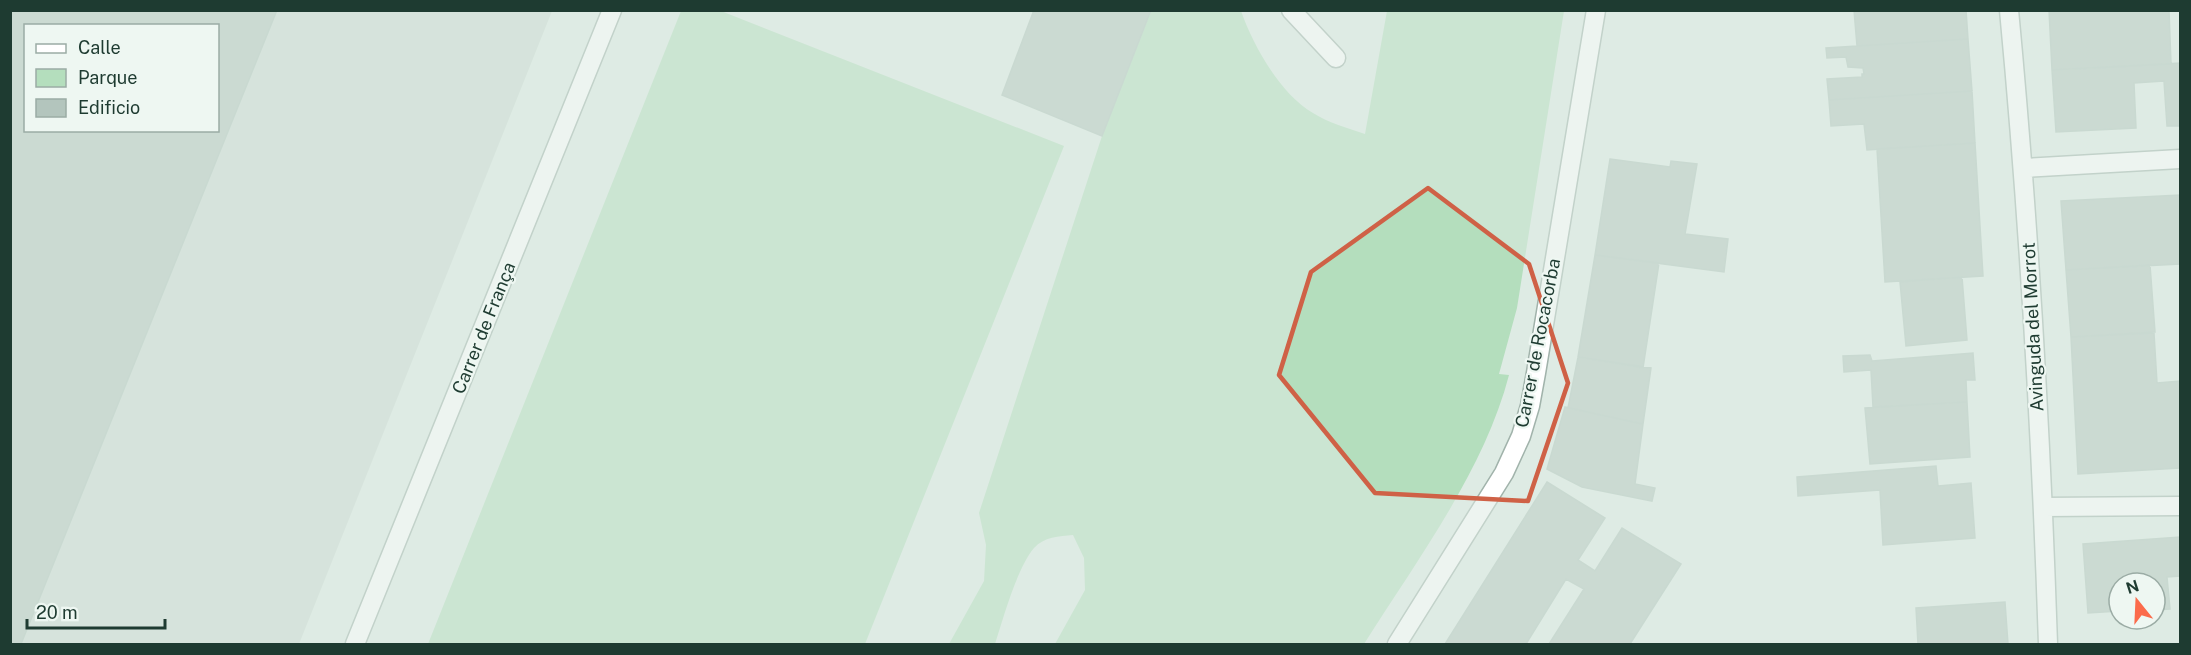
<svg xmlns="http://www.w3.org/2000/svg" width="2191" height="655" viewBox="0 0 2191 655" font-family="'Public Sans',sans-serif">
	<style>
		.built { fill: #ccdad3; fill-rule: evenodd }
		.green { fill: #b4debd }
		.building { fill: #b3c5bd; stroke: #b0c4ba; stroke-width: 1.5; fill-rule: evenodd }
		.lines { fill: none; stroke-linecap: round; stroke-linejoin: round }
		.minor-casing { stroke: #a1b3ab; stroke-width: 21 }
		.minor { stroke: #fff; stroke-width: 18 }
		.marked { fill: none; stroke: #cf6146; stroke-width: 4.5; stroke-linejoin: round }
		.labels { text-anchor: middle; stroke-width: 4.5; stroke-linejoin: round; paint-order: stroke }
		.street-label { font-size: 18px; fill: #1e3b31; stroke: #eef7f2 }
	</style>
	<rect width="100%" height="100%" fill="#deebe4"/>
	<!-- built -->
	<path class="built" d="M 10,11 L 552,11 L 299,644 L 11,644 ZM 26,26 L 218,26 L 218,130 L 26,130 Z"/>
	<!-- green -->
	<path class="green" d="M 681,11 L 721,11 L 1064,146 L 865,644 L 428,644 Z
		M 1151,11 L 1241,11 C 1253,45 1280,94 1313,113 C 1329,123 1347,128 1365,134 L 1387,11 L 1564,11 L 1517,308 L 1499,374 L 1509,375 C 1484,471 1417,560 1364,644 L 1055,644 L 1085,590 L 1084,558 L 1073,535 C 1059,536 1044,537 1034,548 C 1017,568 1003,619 995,644 L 949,644 L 984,581 L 986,545 L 979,513 L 1102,136 Z"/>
	<!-- building -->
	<path class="building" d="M 10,10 L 277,10 L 21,644 L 10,644 ZM 26,26 L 218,26 L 218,130 L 26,130 Z
		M 1034,10 L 1151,10 L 1102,136 L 1002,95 Z
		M 1854,10 L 1966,10 L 1968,39 L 1857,46 Z
		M 2049,10 L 2169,10 L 2171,64 L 2052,70 Z
		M 1968,39 L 1972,91 L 1829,100 L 1827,79 L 1862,77 L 1862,74 L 1864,74 L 1863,68 L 1848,67 L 1846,57 L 1827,58 L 1826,48 Z
		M 2180,63 L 2180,126 L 2167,126 L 2164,81 L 2134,83 L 2136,128 L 2056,132 L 2052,70 Z
		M 1972,91 L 1975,143 L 1867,150 L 1864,124 L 1831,126 L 1829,100 Z
		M 1975,143 L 1983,276 L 1885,282 L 1877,149 Z
		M 1610,159 L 1670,167 L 1671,161 L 1697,164 L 1685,234 L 1728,239 L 1724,272 L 1595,255 Z
		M 2180,195 L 2180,264 L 2066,270 L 2061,201 Z
		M 1595,255 L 1659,263 L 1643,368 L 1578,357 Z
		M 2150,265 L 2155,332 L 2071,337 L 2066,270 Z
		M 1962,277 L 1967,340 L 1906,346 L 1900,282 Z
		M 2154,333 L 2157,383 L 2180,381 L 2180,468 L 2078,474 L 2071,337 Z
		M 1973,353 L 1975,380 L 1966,380 L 1967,402 L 1873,407 L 1871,370 L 1844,372 L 1843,356 L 1870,355 L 1872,361 Z
		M 1578,357 L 1651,368 L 1643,424 L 1568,408 Z
		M 1967,402 L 1970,457 L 1870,464 L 1865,408 Z
		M 1565,407 L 1643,424 L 1635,484 L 1655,488 L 1652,501 L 1582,487 L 1547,469 Z
		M 1936,466 L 1938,486 L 1971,483 L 1975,538 L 1883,545 L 1880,490 L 1798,496 L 1797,477 Z
		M 1547,482 L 1605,518 L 1578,560 L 1595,571 L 1622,528 L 1681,564 L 1630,644 L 1549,644 L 1584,589 L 1566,579 L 1526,644 L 1445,644 Z
		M 2180,537 L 2180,576 L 2167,577 L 2170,609 L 2155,610 L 2155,583 L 2119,583 L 2119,611 L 2088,613 L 2083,544 Z
		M 2005,602 L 2008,644 L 1918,644 L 1916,608 Z"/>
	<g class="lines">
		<!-- minor casing -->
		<g class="minor-casing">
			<path id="minor" d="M 1291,10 L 1336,58
				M 2009,10 C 2029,221 2041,433 2048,644
				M 2024,168 L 2180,159
				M 2043,507 L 2180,506
				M 355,644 L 612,10
				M 1397,644 L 1504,473 L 1521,436 L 1530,406 L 1536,373 L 1596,10"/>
		</g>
		<!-- minor -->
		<use href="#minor" class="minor"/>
	</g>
	<!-- marked area -->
	<path d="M0 0H2191V655H0ZM 1428,188 L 1529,264 L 1568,383 L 1528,501 L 1375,493 L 1279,375 L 1311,272 Z" fill="#deebe4" fill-opacity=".55" fill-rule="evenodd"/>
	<path class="marked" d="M 1428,188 L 1529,264 L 1568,383 L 1528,501 L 1375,493 L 1279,375 L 1311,272 Z"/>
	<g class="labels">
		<!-- street labels -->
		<g class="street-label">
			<text transform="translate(2033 327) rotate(-93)" y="6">Avinguda del Morrot</text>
			<text transform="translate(484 328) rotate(-68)" y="6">Carrer de França</text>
			<text transform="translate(1538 343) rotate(-79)" y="6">Carrer de Rocacorba</text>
		</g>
	</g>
	<!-- border -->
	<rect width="2191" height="655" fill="none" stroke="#1e3b31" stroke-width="24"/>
	<!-- legend -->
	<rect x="24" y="24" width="195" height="108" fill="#eef7f2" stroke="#9baca5" stroke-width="1.5"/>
	<rect x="36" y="44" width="30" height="9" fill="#ffffff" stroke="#9baca5" stroke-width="1.5"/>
	<text x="78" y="54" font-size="18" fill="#1e3b31">Calle</text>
	<rect x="36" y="69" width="30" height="18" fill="#b4debd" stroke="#9baca5" stroke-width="1.5"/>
	<text x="78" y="84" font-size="18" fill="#1e3b31">Parque</text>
	<rect x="36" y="99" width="30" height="18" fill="#b3c5bd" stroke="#9baca5" stroke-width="1.5"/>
	<text x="78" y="114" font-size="18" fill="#1e3b31">Edificio</text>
	<!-- north arrow -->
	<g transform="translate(2137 601) rotate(342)"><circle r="28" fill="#eef7f2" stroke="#9baca5" stroke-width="1.5"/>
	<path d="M0-4.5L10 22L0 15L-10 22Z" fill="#fb6b4b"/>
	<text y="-9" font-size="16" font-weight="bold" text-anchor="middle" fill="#1e3b31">N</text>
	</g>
	<!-- scale -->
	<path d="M27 619v9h138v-9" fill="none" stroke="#1e3b31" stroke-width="3"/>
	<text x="36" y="619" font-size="18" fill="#1e3b31" stroke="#eef7f2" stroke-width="4.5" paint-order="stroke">20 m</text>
</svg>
